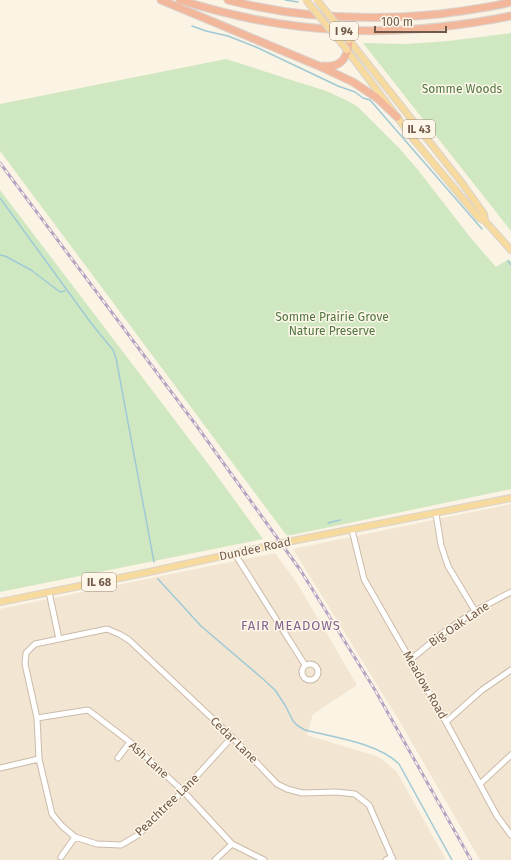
<svg xmlns="http://www.w3.org/2000/svg" width="511" height="860" viewBox="0 0 511 860" font-family="'Fira Sans',sans-serif">
	<style>
		.residential { fill: #f2e5d2 }
		.green { fill: #d0e8c2 }
		.lines { fill: none; stroke-linecap: round; stroke-linejoin: round }
		.stream { stroke: #9fcad5; stroke-width: 1.5 }
		.minor-casing { stroke: #cba; stroke-width: 7 }
		.major-casing { stroke: #dad4d0; stroke-width: 8 }
		.highway-casing { stroke: #dad4d0; stroke-width: 9 }
		.minor { stroke: #fff; stroke-width: 5 }
		.major { stroke: #f7da9e; stroke-width: 6 }
		.highway { stroke: #f3b79c; stroke-width: 7 }
		.rail-casing { stroke: #b6a3c4; stroke-width: 3 }
		.rail { stroke: #fef7e9; stroke-width: 1.5; stroke-dasharray: 4.5; stroke-linecap: butt }
		.major-bridge-casing { stroke: #dad4d0; stroke-width: 8; stroke-linecap: butt }
		.major-bridge { stroke: #f7da9e; stroke-width: 6 }
		.labels { text-anchor: middle; stroke-width: 3; stroke-linejoin: round; paint-order: stroke }
		.shield { fill: #fef7e9; stroke: #9c897a; stroke-width: 1 }
		.shield-label { font-size: 11px; font-weight: bold; fill: #725a4a }
		.park-label { font-size: 12px; fill: #507842; stroke: #fef7e9 }
		.street-label { font-size: 12px; fill: #725a4a; stroke: #fef7e9 }
		.neighbourhood-label { font-size: 13px; letter-spacing: 1px; fill: #82628e; stroke: #fef7e9 }
	</style>
	<rect width="100%" height="100%" fill="#fbf3e3"/>
	<!-- residential -->
	<path class="residential" d="M 511,504 L 511,860 L 480,860 L 397,717 L 293,549 Z
		M 275,553 L 297,583 L 357,685 L 313,714 L 307,735 L 379,757 L 397,772 L 446,860 L 0,860 L 0,609 Z"/>
	<!-- green -->
	<path class="green" d="M 511,33 L 511,231 L 363,43 L 406,44 L 448,41 Z
		M 226,59 L 326,91 L 346,100 L 358,107 L 400,149 L 418,170 L 470,237 L 496,267 L 509,259 L 511,261 L 511,489 L 287,536 L 0,151 L 0,104 Z
		M 0,190 L 212,469 L 263,539 L 0,592 Z"/>
	<g class="lines">
		<!-- stream -->
		<path class="stream" d="M 285,0 L 298,2
			M 192,26 L 206,31 L 228,36 L 256,47 L 338,86 L 355,92 L 363,98 L 370,100 L 482,229
			M 0,198 L 91,323 L 113,350 L 116,358 L 154,562
			M 0,255 L 5,256 L 31,270 L 60,292 L 65,291
			M 508,261 L 511,265
			M 328,523 L 340,520
			M 158,579 L 201,626 L 263,679 L 275,690 L 285,705 L 293,721 L 298,726 L 305,730 C 333,737 378,743 399,764 L 452,860"/>
		<!-- minor casing -->
		<g class="minor-casing">
			<path id="minor" d="M 436,514 L 441,545 L 448,566 L 475,611
				M 352,530 L 364,579 L 446,722 L 497,816 L 511,835
				M 235,554 L 305,665
				M 49,592 L 59,639 L 35,644 L 26,653 L 25,664 L 37,718 L 39,759 L 52,814 L 62,826 L 75,837 L 97,844 L 121,845 L 138,835 L 183,791 L 232,737
				M 59,639 L 107,629 L 119,634 L 129,640 L 232,737 L 277,784 L 287,789 L 302,793 L 336,792 L 355,794 L 369,805 L 393,860
				M 410,660 L 443,633 L 475,611 L 511,592
				M302 672a8 8 0 1 1 16 0a8 8 0 1 1-16 0Z
				M 37,718 L 88,710 L 130,742 L 183,791 L 232,844 L 264,860
				M 446,722 L 482,690 L 511,670
				M 118,758 L 130,742
				M 0,768 L 39,759
				M 480,784 L 511,755
				M 61,857 L 75,837
				M 215,860 L 232,844
				M 386,860 L 392,857"/>
		</g>
		<!-- major casing -->
		<g class="major-casing">
			<path id="major" d="M 349,40 L 462,183 L 484,214 L 485,221
				M 347,50 L 415,141 L 479,218 L 485,221 L 511,250
				M 0,602 L 149,572 L 282,543 L 511,498"/>
		</g>
		<!-- highway casing -->
		<g class="highway-casing">
			<path id="highway" d="M 161,0 L 319,66 L 353,82 L 377,98 L 397,117
				M 180,0 C 292,36 396,39 511,16
				M 228,0 C 297,18 369,21 439,14 C 463,11 488,8 511,2
				M 323,66 C 342,68 348,57 349,40"/>
		</g>
		<!-- minor -->
		<use href="#minor" class="minor"/>
		<!-- major -->
		<use href="#major" class="major"/>
		<!-- highway -->
		<use href="#highway" class="highway"/>
		<!-- rail casing -->
		<g class="rail-casing">
			<path id="rail" d="M 0,163 L 196,425 L 301,571 L 375,690 L 471,860"/>
		</g>
		<!-- rail -->
		<use href="#rail" class="rail"/>
		<!-- major-bridge casing -->
		<g class="major-bridge-casing">
			<path id="major-bridge" d="M 306,0 L 347,50
				M 317,0 L 349,40"/>
		</g>
		<!-- major-bridge -->
		<use href="#major-bridge" class="major-bridge"/>
	</g>
	<g class="labels">
		<!-- shield labels -->
		<g class="shield">
			<rect x="330" y="22" width="28" height="18" rx="3"/>
			<rect x="403" y="120" width="32" height="18" rx="3"/>
			<rect x="82" y="573" width="34" height="18" rx="3"/>
		</g>
		<g class="shield-label">
			<text x="344" y="35">I 94</text>
			<text x="419" y="133">IL 43</text>
			<text x="99" y="586">IL 68</text>
		</g>
		<!-- park labels -->
		<g class="park-label">
			<text x="462" y="93">Somme Woods</text>
			<text x="332" y="321">Somme Prairie Grove<tspan x="332" dy="14">Nature Preserve</tspan></text>
		</g>
		<!-- street labels -->
		<g class="street-label">
			<text transform="translate(255 549) rotate(-12)" y="4">Dundee Road</text>
			<text transform="translate(459 624) rotate(-34)" y="4">Big Oak Lane</text>
			<text transform="translate(425 685) rotate(60)" y="4">Meadow Road</text>
			<text transform="translate(234 740) rotate(44)" y="4">Cedar Lane</text>
			<text transform="translate(149 760) rotate(42)" y="4">Ash Lane</text>
			<text transform="translate(167 805) rotate(-44)" y="4">Peachtree Lane</text>
		</g>
		<!-- neighbourhood labels -->
		<g class="neighbourhood-label">
			<text x="291" y="630">FAIR MEADOWS</text>
		</g>
	</g>
	<!-- scale -->
	<path d="M375 26v6h71v-6" fill="none" stroke="#725a4a" stroke-width="2"/>
	<text x="381" y="26" font-size="12" fill="#725a4a" stroke="#fef7e9" stroke-width="3" paint-order="stroke">100 m</text>
</svg>
